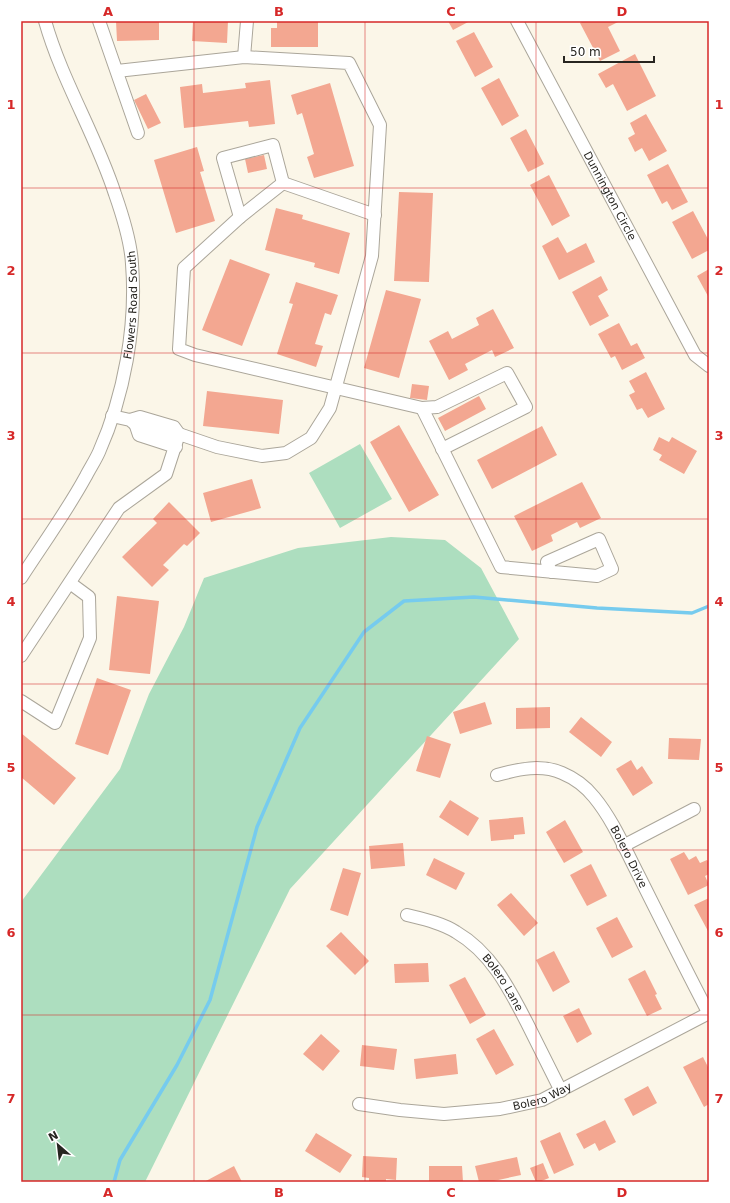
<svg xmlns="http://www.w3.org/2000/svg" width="730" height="1203" viewBox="0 0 730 1203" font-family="'DejaVu Sans',sans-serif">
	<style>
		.green { fill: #addebf }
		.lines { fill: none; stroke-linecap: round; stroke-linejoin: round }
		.stream { stroke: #76cbee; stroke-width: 3.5 }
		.building { fill: #f3a791 }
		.minor-casing { stroke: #aba69a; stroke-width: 14 }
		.minor { stroke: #fff; stroke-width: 12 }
		.grid { fill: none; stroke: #d62828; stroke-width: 1; stroke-opacity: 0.55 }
		.labels { text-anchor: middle; stroke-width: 3; stroke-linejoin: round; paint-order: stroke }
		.street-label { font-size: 11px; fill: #272520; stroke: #fff }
		.neatline { fill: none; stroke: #d62828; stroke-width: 1.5 }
		.grid-label { font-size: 13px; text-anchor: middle; font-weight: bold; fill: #d62828 }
	</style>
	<rect width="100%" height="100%" fill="#fbf6e8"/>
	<!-- green -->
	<path class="green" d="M 360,444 L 392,499 L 340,528 L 309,473 Z
		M 391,537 L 445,540 L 481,568 L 519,639 L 290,889 L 145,1182 L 21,1182 L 21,902 L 120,769 L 149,694 L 184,627 L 204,578 L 298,548 Z"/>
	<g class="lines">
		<!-- stream -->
		<path class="stream" d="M 114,1182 L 120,1160 L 177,1065 L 210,1000 L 257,827 L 300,728 L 364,632 L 404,601 L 474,597 L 597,608 L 692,613 L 709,606"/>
	</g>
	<!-- building -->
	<path class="building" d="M 116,21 L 159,21 L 159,40 L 117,41 Z
		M 193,21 L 228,21 L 227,43 L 192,41 Z
		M 277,21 L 318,21 L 318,47 L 271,47 L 271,28 L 277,28 Z
		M 448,21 L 470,21 L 453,30 Z
		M 584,21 L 620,21 L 608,27 L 620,51 L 600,61 L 580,23 Z
		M 474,32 L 493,67 L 475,77 L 456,41 Z
		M 635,54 L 656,96 L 627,111 L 613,84 L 606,88 L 598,74 Z
		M 499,78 L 519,116 L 502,126 L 481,88 Z
		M 270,80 L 275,124 L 249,127 L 248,121 L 184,128 L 180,87 L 202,84 L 203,93 L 246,88 L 245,83 Z
		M 330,83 L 354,166 L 314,178 L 307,157 L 314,154 L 302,113 L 297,115 L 291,95 Z
		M 146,94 L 161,123 L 148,129 L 134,100 Z
		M 646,114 L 667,151 L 649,161 L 642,148 L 635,152 L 628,138 L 635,134 L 630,123 Z
		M 526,129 L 544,164 L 528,172 L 510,138 Z
		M 197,147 L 204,171 L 200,172 L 215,221 L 176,233 L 154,160 Z
		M 264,155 L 267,169 L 248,173 L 245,159 Z
		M 668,164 L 688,202 L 672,210 L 667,201 L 662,204 L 647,175 Z
		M 549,175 L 570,216 L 552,226 L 530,185 Z
		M 399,192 L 433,193 L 429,282 L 394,281 Z
		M 276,208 L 303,215 L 302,219 L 350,233 L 339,274 L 314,267 L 315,263 L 265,250 Z
		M 693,211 L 709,241 L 709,250 L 692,259 L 672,222 Z
		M 558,237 L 567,253 L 586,243 L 595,262 L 559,280 L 542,246 Z
		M 230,259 L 270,274 L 242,346 L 202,330 Z
		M 709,269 L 709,298 L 697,276 Z
		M 601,276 L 608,290 L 598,296 L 609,316 L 590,326 L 572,292 Z
		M 296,282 L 338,295 L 331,315 L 325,313 L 315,344 L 323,346 L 316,367 L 277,354 L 293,304 L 289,303 Z
		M 386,290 L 421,299 L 399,378 L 364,368 Z
		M 493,309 L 514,348 L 495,357 L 492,350 L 465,364 L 468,370 L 449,380 L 429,341 L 448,331 L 452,339 L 479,325 L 476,318 Z
		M 619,323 L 631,346 L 637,343 L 645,358 L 622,370 L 615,356 L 611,358 L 598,334 Z
		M 646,372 L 665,409 L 648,418 L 642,408 L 637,410 L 629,395 L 635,392 L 629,381 Z
		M 412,384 L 429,386 L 427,400 L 410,398 Z
		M 207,391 L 283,400 L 279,434 L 203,426 Z
		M 479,396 L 486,409 L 445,431 L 438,418 Z
		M 399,425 L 439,495 L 409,512 L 370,442 Z
		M 542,426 L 557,455 L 492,489 L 477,460 Z
		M 659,437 L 669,442 L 672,437 L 697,451 L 684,474 L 659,460 L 662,455 L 653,450 Z
		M 252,479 L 261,508 L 211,522 L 203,493 Z
		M 582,482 L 601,518 L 580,528 L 577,522 L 551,535 L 553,541 L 532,551 L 514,516 Z
		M 169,502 L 200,533 L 187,546 L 184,544 L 163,565 L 169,570 L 152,587 L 122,557 L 157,523 L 153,519 Z
		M 117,596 L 159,601 L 150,674 L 109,670 Z
		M 97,678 L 131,690 L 108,755 L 75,744 Z
		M 485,702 L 492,724 L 460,734 L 453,712 Z
		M 550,707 L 550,728 L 516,729 L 516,708 Z
		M 581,717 L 612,742 L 601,757 L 569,732 Z
		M 21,733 L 76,778 L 54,805 L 21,777 Z
		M 427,736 L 451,744 L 440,778 L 416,771 Z
		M 669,738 L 701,739 L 699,760 L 668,759 Z
		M 631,760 L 637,770 L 642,766 L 653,783 L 633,796 L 616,769 Z
		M 450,800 L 479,818 L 468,836 L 439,817 Z
		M 523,817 L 525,834 L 514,835 L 514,839 L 491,841 L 489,820 Z
		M 565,820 L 583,852 L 564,863 L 546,832 Z
		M 403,843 L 405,866 L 371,869 L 369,846 Z
		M 684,852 L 689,860 L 696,856 L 700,863 L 707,860 L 709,863 L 709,874 L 705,876 L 709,885 L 688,895 L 670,859 Z
		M 434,858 L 465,873 L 456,890 L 426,875 Z
		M 591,864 L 607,896 L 587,906 L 570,875 Z
		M 343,868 L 361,873 L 348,916 L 330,910 Z
		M 511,893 L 538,923 L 524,936 L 497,905 Z
		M 709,898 L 709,933 L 694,905 Z
		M 617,917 L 633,947 L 612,958 L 596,928 Z
		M 341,932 L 369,961 L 355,975 L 326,946 Z
		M 554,951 L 570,982 L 553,992 L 536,960 Z
		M 428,963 L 429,982 L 395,983 L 394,964 Z
		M 645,970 L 657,994 L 655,995 L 662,1009 L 647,1016 L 628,979 Z
		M 465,977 L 486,1015 L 470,1024 L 449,985 Z
		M 579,1008 L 592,1034 L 577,1043 L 563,1016 Z
		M 494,1029 L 514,1065 L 496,1075 L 476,1039 Z
		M 321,1034 L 340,1051 L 323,1071 L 303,1054 Z
		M 362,1045 L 397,1049 L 394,1070 L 360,1066 Z
		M 456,1054 L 458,1074 L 416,1079 L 414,1059 Z
		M 703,1057 L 709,1069 L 709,1104 L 704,1107 L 683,1067 Z
		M 648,1086 L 657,1103 L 633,1116 L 624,1099 Z
		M 605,1120 L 616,1142 L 599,1151 L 595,1143 L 584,1149 L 576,1134 Z
		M 560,1132 L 574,1165 L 554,1174 L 540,1141 Z
		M 316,1133 L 352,1155 L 340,1173 L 305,1151 Z
		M 363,1156 L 397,1158 L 396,1180 L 386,1179 L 386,1182 L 369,1182 L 369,1178 L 362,1177 Z
		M 517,1157 L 521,1175 L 489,1182 L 479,1182 L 475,1166 Z
		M 543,1163 L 549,1178 L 539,1182 L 536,1182 L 530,1168 Z
		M 234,1166 L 242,1182 L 204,1182 Z
		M 429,1166 L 462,1166 L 463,1182 L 429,1182 Z"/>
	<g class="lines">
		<!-- minor casing -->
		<g class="minor-casing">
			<g id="minor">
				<path d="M 99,21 L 138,133"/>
				<path id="s1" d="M 517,21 L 695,355 L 709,366"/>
				<path d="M 244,57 L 247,21"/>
				<path d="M 283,183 L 240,217 L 184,268 L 179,349 L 195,355 L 422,408 L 437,407 L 507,373 L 526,407 L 442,449"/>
				<path d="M 283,183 L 375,215"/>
				<path d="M 240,217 L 223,158 L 273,145 L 283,183"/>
				<path d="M 422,408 L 501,567 L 597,576 L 612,569 L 599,539 L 547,562 L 551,572"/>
				<path d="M 112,416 L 130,420 L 140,417 L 174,427 L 179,434 C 166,437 139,429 130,420"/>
				<path d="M 136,426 L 139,435 L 176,447"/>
				<path id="s2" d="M 21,578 C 43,544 67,511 86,476 C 90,468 95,461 99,452 C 124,396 137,326 132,264 C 131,243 122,214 115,194 C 96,135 62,81 45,21"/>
				<path d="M 21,656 L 119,508 L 166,474 L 179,434 L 217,447 L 262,456 L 286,453 L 311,438 L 330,408 L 372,256 L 380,125 L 349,63 L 244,57 L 117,71"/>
				<path d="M 21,701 L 55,723 L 90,638 L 89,597 L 70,583"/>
				<path id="s3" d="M 497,775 C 519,769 541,764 562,773 C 574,778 586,787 594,797 C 613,820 625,849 639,876 C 662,922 685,968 709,1014"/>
				<path d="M 623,846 L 694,809"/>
				<path id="s4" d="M 407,915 C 423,919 442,923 456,932 C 492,953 510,990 528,1025 C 539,1047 550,1069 561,1091"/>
				<path id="s5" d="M 359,1104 L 400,1110 L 444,1114 L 500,1109 L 542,1100 L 709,1013"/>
			</g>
		</g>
		<!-- minor -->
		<use href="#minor" class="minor"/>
	</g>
	<!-- grid -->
	<path class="grid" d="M 194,21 L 194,1182M 365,21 L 365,1182M 536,21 L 536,1182M 21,188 L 709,188M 21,353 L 709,353M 21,519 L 709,519M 21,684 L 709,684M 21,850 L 709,850M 21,1015 L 709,1015"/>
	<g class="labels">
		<!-- street labels -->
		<g class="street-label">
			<text dy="4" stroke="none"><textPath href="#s1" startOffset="198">Dunnington Circle</textPath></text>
			<text dy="4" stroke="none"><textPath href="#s2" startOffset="300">Flowers Road South</textPath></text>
			<text dy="4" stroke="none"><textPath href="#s3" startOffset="176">Bolero Drive</textPath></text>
			<text dy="4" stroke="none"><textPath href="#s4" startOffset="122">Bolero Lane</textPath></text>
			<text dy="4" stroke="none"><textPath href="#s5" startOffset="186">Bolero Way</textPath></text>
		</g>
	</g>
	<!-- border -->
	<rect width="730" height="1203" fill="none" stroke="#ffffff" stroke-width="44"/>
	<!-- north arrow -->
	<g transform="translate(58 1145) rotate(332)" stroke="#ffffff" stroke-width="3" paint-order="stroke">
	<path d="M0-3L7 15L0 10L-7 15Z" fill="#272520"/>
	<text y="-6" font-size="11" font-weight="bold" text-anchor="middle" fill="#272520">N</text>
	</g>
	<!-- scale -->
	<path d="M564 56v6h90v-6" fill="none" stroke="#272520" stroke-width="2"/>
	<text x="570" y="56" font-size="12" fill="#272520" stroke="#ffffff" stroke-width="3" paint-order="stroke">50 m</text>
	<rect x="22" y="22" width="686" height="1159" class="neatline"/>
	<g class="grid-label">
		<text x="108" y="16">A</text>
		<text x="279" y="16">B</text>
		<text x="451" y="16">C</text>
		<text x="622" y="16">D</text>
		<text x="11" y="109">1</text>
		<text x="719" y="109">1</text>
		<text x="11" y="275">2</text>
		<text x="719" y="275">2</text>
		<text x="11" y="440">3</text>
		<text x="719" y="440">3</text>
		<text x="11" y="606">4</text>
		<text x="719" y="606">4</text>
		<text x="11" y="772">5</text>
		<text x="719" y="772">5</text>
		<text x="11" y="937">6</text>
		<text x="719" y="937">6</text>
		<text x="11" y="1103">7</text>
		<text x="719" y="1103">7</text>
		<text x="108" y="1197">A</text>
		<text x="279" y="1197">B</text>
		<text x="451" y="1197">C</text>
		<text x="622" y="1197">D</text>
	</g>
</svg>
